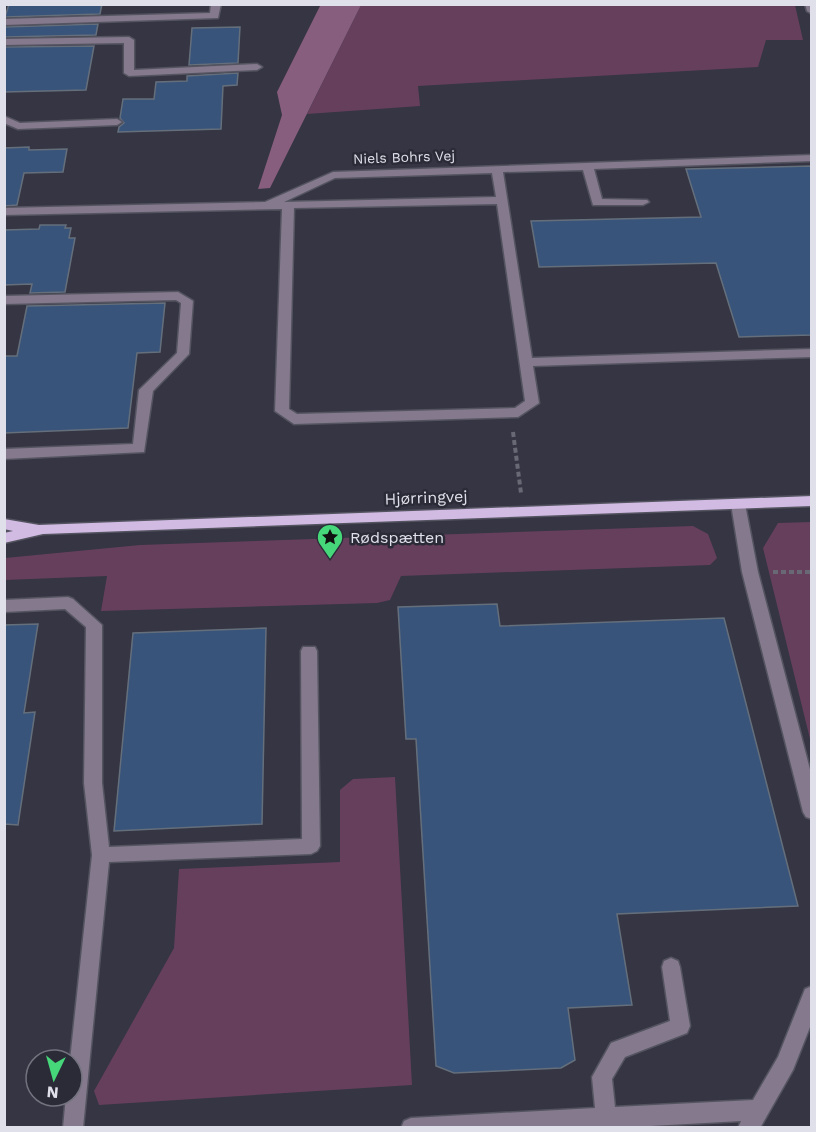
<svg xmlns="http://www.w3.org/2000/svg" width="816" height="1132" viewBox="0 0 816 1132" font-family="'Work Sans',sans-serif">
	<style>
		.green { fill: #663f5d }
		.forest { fill: #885e7e }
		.building { fill: #39547a; stroke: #656f7c; stroke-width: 1.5 }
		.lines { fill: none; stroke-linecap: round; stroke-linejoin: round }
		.minor-casing { stroke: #545461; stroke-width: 3 }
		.major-casing { stroke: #545461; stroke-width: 3 }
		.path { stroke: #686975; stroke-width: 4; stroke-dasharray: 5 3; stroke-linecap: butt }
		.minor { fill: #84798d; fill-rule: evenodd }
		.major { fill: #d1bbe3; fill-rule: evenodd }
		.labels { text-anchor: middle; stroke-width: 5; stroke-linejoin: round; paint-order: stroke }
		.far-street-label { font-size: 14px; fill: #dfe0e9; stroke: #2b2b38 }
		.street-label { font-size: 16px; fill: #dfe0e9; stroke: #2b2b38 }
		.poi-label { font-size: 16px; fill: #dfe0e9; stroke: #2b2b38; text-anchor: start }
	</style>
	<rect width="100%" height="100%" fill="#353543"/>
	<!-- green -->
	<path class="green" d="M 361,5 L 795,5 L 803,40 L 766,40 L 758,67 L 418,86 L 420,106 L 307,114 Z
		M 811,522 L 812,522 L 811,743 L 763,548 L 778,523 Z
		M 693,526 L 708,534 L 717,558 L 710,565 L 401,576 L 390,600 L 377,603 L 101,611 L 107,576 L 5,580 L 5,558 L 140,545 Z
		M 395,777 L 412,1085 L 99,1105 L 94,1091 L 174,948 L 179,869 L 340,862 L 340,790 L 353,779 Z"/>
	<!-- forest -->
	<path class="forest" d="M 321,4 L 361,5 L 270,188 L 258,189 L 282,115 L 277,92 Z"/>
	<!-- building -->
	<path class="building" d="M 9,4 L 102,4 L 100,14 L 5,17 Z
		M 98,24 L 96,35 L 4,37 L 4,27 Z
		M 240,27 L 238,63 L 189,65 L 192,28 Z
		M 94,46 L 86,90 L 4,92 L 4,47 Z
		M 238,73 L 237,85 L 223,86 L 221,129 L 118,132 L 119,127 L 124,123 L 120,118 L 123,99 L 154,99 L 156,82 L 187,81 L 187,76 Z
		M 29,147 L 29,150 L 67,149 L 63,172 L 24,173 L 17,205 L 4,206 L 4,148 Z
		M 812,166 L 812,335 L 739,337 L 716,263 L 539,267 L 531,221 L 701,217 L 686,169 Z
		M 40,225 L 66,225 L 65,228 L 71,228 L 69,238 L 75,238 L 65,292 L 30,293 L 32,284 L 4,285 L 4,230 L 39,229 Z
		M 165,303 L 160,352 L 137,353 L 128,428 L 4,433 L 4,356 L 17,356 L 27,306 Z
		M 497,604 L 500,626 L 724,618 L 798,906 L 617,914 L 632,1005 L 568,1008 L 575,1060 L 561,1068 L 454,1073 L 436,1066 L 416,739 L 406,739 L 398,607 Z
		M 38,624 L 24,713 L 35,712 L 18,825 L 4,824 L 4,625 Z
		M 266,628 L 262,824 L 114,831 L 133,633 Z"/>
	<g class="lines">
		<!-- minor casing -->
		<g class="minor-casing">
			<path id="minor" d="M 211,4 L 221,4 L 218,18 L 4,25 L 4,19 L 210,13 Z
				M 805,4 L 812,4 L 812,14 L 807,11 Z
				M 129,37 L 134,40 L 134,70 L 257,64 L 262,67 L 257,70 L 129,76 L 124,73 L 124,43 L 4,45 L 4,39 Z
				M 4,116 L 20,123 L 117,119 L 122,122 L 117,125 L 18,129 L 4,123 Z
				M 812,155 L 812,161 L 594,169 L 602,199 L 647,200 L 649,202 L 643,205 L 593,205 L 583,170 L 503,172 L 532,358 L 812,349 L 812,357 L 533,366 L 539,403 L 518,417 L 294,424 L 275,411 L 282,209 L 4,215 L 4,208 L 265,202 L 333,172 ZM 492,173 L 496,197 L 284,202 L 335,178 ZM 497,204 L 525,401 L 515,408 L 297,414 L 289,409 L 294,208 Z
				M 178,292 L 193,301 L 189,354 L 153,391 L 144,452 L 4,459 L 4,449 L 133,444 L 139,390 L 177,353 L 181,303 L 176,300 L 4,304 L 4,296 Z
				M 738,499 L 745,504 L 758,572 L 812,777 L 812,819 L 806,817 L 803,812 L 742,572 L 731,504 Z
				M 68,597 L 73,599 L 102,625 L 102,783 L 109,847 L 302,839 L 301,651 L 303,647 L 315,647 L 317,651 L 320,846 L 317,851 L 311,854 L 109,862 L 83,1128 L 63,1128 L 66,1096 L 72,1096 L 70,1060 L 92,855 L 84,783 L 86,627 L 65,609 L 4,612 L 4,600 Z
				M 671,958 L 678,961 L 680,967 L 690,1026 L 687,1033 L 625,1057 L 612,1079 L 615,1107 L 753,1100 L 778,1057 L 805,989 L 812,986 L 812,1022 L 793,1070 L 760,1128 L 738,1128 L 741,1121 L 615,1128 L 401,1128 L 404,1121 L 411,1118 L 595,1108 L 592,1077 L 611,1043 L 670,1021 L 662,967 L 664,961 Z"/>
		</g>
		<!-- major casing -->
		<g class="major-casing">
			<path id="major" d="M 812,496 L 812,506 L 43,534 L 4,543 L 4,533 L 13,531 L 4,529 L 4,519 L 39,525 Z"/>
		</g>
		<!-- path -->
		<path class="path" d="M 513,432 L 521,493
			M 773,572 L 812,572"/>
		<!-- minor -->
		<use href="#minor" class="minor"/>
		<!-- major -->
		<use href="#major" class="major"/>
	</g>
	<!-- icons -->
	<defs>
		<g id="sight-pin" transform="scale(1.35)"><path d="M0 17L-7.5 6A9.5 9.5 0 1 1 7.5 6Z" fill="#45d77a" stroke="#2b2b38"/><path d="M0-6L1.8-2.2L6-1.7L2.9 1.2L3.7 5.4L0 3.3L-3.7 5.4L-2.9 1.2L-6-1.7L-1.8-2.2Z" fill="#111"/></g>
	</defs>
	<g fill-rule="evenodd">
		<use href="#sight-pin" x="330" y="537"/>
	</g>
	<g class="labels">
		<!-- far-street labels -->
		<g class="far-street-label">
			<text transform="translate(404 157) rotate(-2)" y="5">Niels Bohrs Vej</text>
		</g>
		<!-- street labels -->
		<g class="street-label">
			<text transform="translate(426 497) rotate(-2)" y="6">Hjørringvej</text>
		</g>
		<!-- poi labels -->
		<g class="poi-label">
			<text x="350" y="543">Rødspætten</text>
		</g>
	</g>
	<!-- border -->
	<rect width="816" height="1132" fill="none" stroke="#dfe0e9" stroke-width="12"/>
	<!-- north arrow -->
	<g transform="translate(54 1078) rotate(185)"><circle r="28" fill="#2b2b38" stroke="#73737f" stroke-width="1.5"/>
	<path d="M0-4.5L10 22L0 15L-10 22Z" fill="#45d77a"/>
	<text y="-9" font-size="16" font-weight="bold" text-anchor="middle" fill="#dfe0e9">N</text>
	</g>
</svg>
